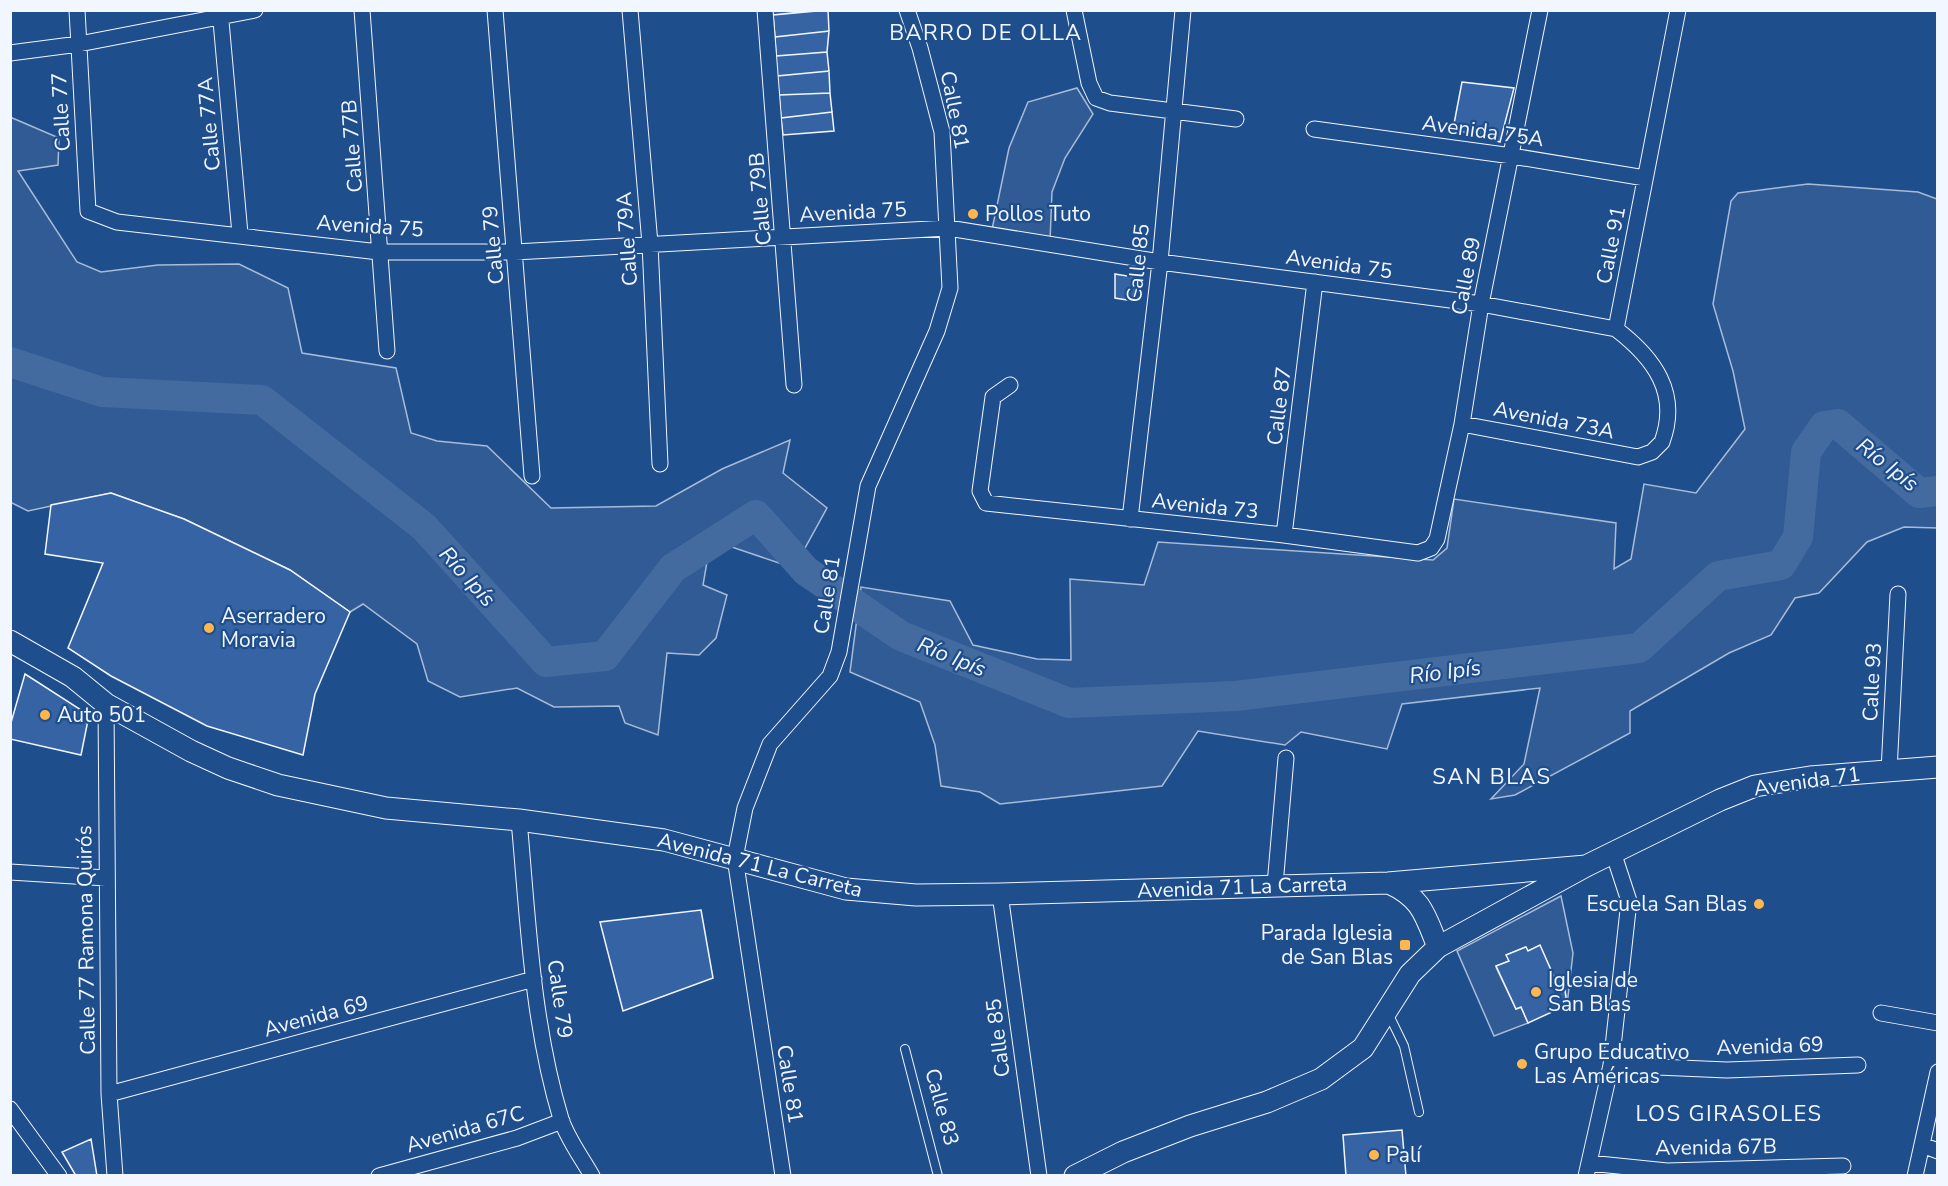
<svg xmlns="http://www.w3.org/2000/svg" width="1948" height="1186" viewBox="0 0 1948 1186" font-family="'Nunito Sans',sans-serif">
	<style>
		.built { fill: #305b95; stroke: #a8bbd7; stroke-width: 1.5 }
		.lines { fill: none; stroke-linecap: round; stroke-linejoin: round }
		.river { stroke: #446ba0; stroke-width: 30 }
		.building { fill: #3563a3; stroke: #f2f6ff; stroke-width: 1.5 }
		.lane-casing { stroke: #f2f6ff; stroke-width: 10 }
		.street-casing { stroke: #f2f6ff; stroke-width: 17 }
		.secondary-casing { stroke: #f2f6ff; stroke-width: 23 }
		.lane { stroke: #1f4e8c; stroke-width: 8 }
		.street { stroke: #1f4e8c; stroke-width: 15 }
		.secondary { stroke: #1f4e8c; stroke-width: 21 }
		.poi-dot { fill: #ffb74d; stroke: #1f4e8c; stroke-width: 2 }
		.labels { text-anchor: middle; stroke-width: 4.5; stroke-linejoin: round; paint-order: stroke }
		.street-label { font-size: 21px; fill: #f2f6ff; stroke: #1f4e8c }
		.poi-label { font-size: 21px; fill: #f2f6ff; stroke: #1f4e8c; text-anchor: start }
		.neighbourhood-label { font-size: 22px; letter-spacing: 1.5px; fill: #f2f6ff; stroke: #1f4e8c }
		.water-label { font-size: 22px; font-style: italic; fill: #f2f6ff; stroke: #1f4e8c }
	</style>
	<rect width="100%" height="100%" fill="#1f4e8c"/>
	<!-- built -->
	<path class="built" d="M 1077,88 L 1093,114 L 1065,158 L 1052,192 L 1050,241 L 990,239 L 1009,148 L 1028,102 Z
		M 10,117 L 59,138 L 58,165 L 18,171 L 77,262 L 101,272 L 158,265 L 239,264 L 288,288 L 302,353 L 396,368 L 411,433 L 437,441 L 487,446 L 551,508 L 656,506 L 722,469 L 790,440 L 783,473 L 827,508 L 794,568 L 723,544 L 708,556 L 703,585 L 727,595 L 716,638 L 699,655 L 667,653 L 658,735 L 625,723 L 619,706 L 554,707 L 517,688 L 460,697 L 428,681 L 417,644 L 363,604 L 350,612 L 290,570 L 184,519 L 111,493 L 28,511 L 10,502 Z
		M 1808,184 L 1918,192 L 1937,199 L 1937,528 L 1904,527 L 1867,542 L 1819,593 L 1795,598 L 1771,635 L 1729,653 L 1630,711 L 1630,733 L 1515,795 L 1491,799 L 1524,764 L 1540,688 L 1402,704 L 1387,749 L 1301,732 L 1285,745 L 1198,731 L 1162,786 L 1000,804 L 980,792 L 941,786 L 935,745 L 920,702 L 850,672 L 861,587 L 950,601 L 973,645 L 1037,659 L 1071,660 L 1070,579 L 1144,585 L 1158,542 L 1433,560 L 1447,548 L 1454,499 L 1616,523 L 1614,569 L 1631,559 L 1644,484 L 1696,493 L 1745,429 L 1733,371 L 1713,304 L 1731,201 L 1738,193 Z
		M 1561,896 L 1573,953 L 1567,1005 L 1563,977 L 1555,979 L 1540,946 L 1528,951 L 1525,947 L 1507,955 L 1509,961 L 1496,967 L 1516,1009 L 1521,1007 L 1528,1023 L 1494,1036 L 1457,951 Z"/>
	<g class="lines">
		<!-- river -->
		<path class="river" d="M 10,362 L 102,392 L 262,400 L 424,527 L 546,662 L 605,656 L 673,568 L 756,515 L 806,571 L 901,636 L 1069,703 L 1236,696 L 1639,648 L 1718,576 L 1781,565 L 1798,537 L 1806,452 L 1824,426 L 1838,424 L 1919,493 L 1938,491"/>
	</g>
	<!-- building -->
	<path class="building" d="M 772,10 L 819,10 L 773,15 Z
		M 828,10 L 829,31 L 775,37 L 773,15 Z
		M 829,31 L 827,52 L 776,56 L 775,37 Z
		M 827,52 L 829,71 L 777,76 L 776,56 Z
		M 829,71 L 830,93 L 779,95 L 777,76 Z
		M 1462,82 L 1514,88 L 1500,142 L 1453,129 Z
		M 830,93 L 832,112 L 781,118 L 779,95 Z
		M 832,112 L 834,131 L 783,135 L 781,118 Z
		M 1115,274 L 1140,278 L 1133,301 L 1115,298 Z
		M 111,493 L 184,519 L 290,570 L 350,612 L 315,694 L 303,755 L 207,726 L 111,676 L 68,648 L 103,563 L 45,554 L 51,505 Z
		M 25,674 L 89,715 L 81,755 L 10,739 L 10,726 Z
		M 701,910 L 713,978 L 623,1011 L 600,922 Z
		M 1540,945 L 1555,979 L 1563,976 L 1567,1005 L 1528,1023 L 1521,1007 L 1516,1009 L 1496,966 L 1509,961 L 1506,955 L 1526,947 L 1528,951 Z
		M 1402,1130 L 1406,1176 L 1346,1176 L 1343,1135 Z
		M 91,1139 L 97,1176 L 76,1176 L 62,1152 Z"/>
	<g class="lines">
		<!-- lane casing -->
		<g class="lane-casing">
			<path id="lane" d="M 1388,1013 L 1404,1046 L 1419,1112
				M 905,1049 L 938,1176"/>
		</g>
		<!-- street casing -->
		<g class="street-casing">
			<path id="street" d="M 77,10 L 88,211 L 117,222 L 379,252 L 515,252 L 948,228 L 1160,262 L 1481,304 L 1616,329
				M 220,10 L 240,234
				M 362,10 L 387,351
				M 495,10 L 532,476
				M 630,10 L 650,244 L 660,464
				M 765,10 L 794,385
				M 1074,10 L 1089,83 L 1096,98 L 1110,103 L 1236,119
				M 10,53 L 79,44 L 255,10
				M 1314,129 L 1512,156 L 1645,178
				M 1010,385 L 993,397 L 980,491 L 986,503 L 1284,535 L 1418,553 L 1431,548 L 1437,539 L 1462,424 L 1481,304 L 1540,10
				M 1462,424 L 1638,457 L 1652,452 L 1662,442 C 1680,393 1654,358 1616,329 L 1678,10
				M 1130,519 L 1160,262 L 1183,10
				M 1284,535 L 1315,282
				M 106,704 L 109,1094 L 115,1176
				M 1889,771 L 1898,594
				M 519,820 C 528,919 532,1023 561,1119 C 567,1138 582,1158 592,1176
				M 10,872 L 106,878
				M 1275,885 L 1286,758
				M 1000,894 L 1039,1176
				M 1881,1013 L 1938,1023
				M 1611,1065 L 1727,1070 L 1858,1065
				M 109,1094 L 534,979
				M 10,1109 L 59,1176
				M 1922,1145 L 1938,1151
				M 1589,1163 L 1667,1171 L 1843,1166
				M 379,1176 L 517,1138 L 562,1121
				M 783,1176 L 735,858 L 745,808 L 770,744 L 830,676 L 839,652 L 868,486 L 937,331 L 950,288 L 942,132 L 920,48 L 907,10
				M 1586,1176 L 1611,1065 L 1629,901 L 1613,852
				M 1915,1176 L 1938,1072"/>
		</g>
		<!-- secondary casing -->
		<g class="secondary-casing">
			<path id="secondary" d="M 10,641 L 73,677 L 106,704 L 191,751 L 228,768 L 278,785 L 386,808 L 519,820 L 664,840 L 846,889 L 916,895 L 1000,894 L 1388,883 L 1586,866
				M 1389,883 C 1422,898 1425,915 1438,947
				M 1075,1176 L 1123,1152 L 1190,1126 L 1267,1102 L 1321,1079 L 1363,1048 L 1410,974 L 1438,947 L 1586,866 L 1720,800 L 1755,786 L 1810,777 L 1938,767"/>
		</g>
		<!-- lane -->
		<use href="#lane" class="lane"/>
		<!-- street -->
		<use href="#street" class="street"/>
		<!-- secondary -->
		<use href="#secondary" class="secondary"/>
	</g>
	<!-- markers -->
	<g class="poi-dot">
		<circle cx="973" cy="214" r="6"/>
		<circle cx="209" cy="628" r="6"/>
		<circle cx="45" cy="715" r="6"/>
		<circle cx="1759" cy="904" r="6"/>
		<rect x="1399" y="939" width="12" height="12" rx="3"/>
		<circle cx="1536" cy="992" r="6"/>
		<circle cx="1522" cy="1064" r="6"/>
		<circle cx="1374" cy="1155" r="6"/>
	</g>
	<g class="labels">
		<!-- street labels -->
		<g class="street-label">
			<text transform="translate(955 110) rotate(79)" y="7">Calle 81</text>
			<text transform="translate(61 112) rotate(-93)" y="7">Calle 77</text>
			<text transform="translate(209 124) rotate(-95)" y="7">Calle 77A</text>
			<text transform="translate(1483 131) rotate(8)" y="7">Avenida 75A</text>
			<text transform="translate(352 146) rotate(-94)" y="7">Calle 77B</text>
			<text transform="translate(760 199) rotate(-95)" y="7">Calle 79B</text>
			<text transform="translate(853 212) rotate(-3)" y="7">Avenida 75</text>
			<text transform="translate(370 226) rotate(4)" y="7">Avenida 75</text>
			<text transform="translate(627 239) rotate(-94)" y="7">Calle 79A</text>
			<text transform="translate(493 245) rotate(-95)" y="7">Calle 79</text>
			<text transform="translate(1611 245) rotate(-79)" y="7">Calle 91</text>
			<text transform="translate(1138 263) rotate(-84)" y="7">Calle 85</text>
			<text transform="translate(1339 264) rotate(8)" y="7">Avenida 75</text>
			<text transform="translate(1466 276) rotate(-79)" y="7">Calle 89</text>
			<text transform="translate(1279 406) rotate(-83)" y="7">Calle 87</text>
			<text transform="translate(1554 420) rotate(11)" y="7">Avenida 73A</text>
			<text transform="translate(1205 506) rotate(6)" y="7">Avenida 73</text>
			<text transform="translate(827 595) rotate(-81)" y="7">Calle 81</text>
			<text transform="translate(1872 682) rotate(-87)" y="7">Calle 93</text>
			<text transform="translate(1807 781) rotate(-8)" y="7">Avenida 71</text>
			<text transform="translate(760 865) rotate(14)" y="7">Avenida 71 La Carreta</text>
			<text transform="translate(1242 887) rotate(-2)" y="7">Avenida 71 La Carreta</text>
			<text transform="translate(86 940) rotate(-91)" y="7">Calle 77 Ramona Quirós</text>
			<text transform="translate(560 999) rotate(82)" y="7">Calle 79</text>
			<text transform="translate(316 1016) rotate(-15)" y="7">Avenida 69</text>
			<text transform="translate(998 1038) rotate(-97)" y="7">Calle 85</text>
			<text transform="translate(1770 1046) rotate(-2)" y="7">Avenida 69</text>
			<text transform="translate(790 1084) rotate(81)" y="7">Calle 81</text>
			<text transform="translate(942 1107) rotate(75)" y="7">Calle 83</text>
			<text transform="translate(465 1129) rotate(-16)" y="7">Avenida 67C</text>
			<text transform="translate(1716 1147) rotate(-1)" y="7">Avenida 67B</text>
		</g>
		<!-- poi labels -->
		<g class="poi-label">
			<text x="985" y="221">Pollos Tuto</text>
			<text x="221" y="623">Aserradero<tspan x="221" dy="24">Moravia</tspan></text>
			<text x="57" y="722">Auto 501</text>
			<text x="1747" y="911" text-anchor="end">Escuela San Blas</text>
			<text x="1393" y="940" text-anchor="end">Parada Iglesia<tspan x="1393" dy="24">de San Blas</tspan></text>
			<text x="1548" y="987">Iglesia de<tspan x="1548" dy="24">San Blas</tspan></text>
			<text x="1534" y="1059">Grupo Educativo<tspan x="1534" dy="24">Las Américas</tspan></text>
			<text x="1386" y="1162">Palí</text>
		</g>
		<!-- neighbourhood labels -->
		<g class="neighbourhood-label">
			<text x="986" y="40">BARRO DE OLLA</text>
			<text x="1492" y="784">SAN BLAS</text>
			<text x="1729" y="1121">LOS GIRASOLES</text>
		</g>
		<!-- water labels -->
		<g class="water-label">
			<text transform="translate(1888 464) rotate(38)" y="8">Río Ipís</text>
			<text transform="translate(468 576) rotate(48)" y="8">Río Ipís</text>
			<text transform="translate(952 656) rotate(22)" y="8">Río Ipís</text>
			<text transform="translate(1445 671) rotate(-7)" y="8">Río Ipís</text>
		</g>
	</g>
	<!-- border -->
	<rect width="1948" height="1186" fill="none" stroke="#f2f6ff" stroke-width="24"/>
</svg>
